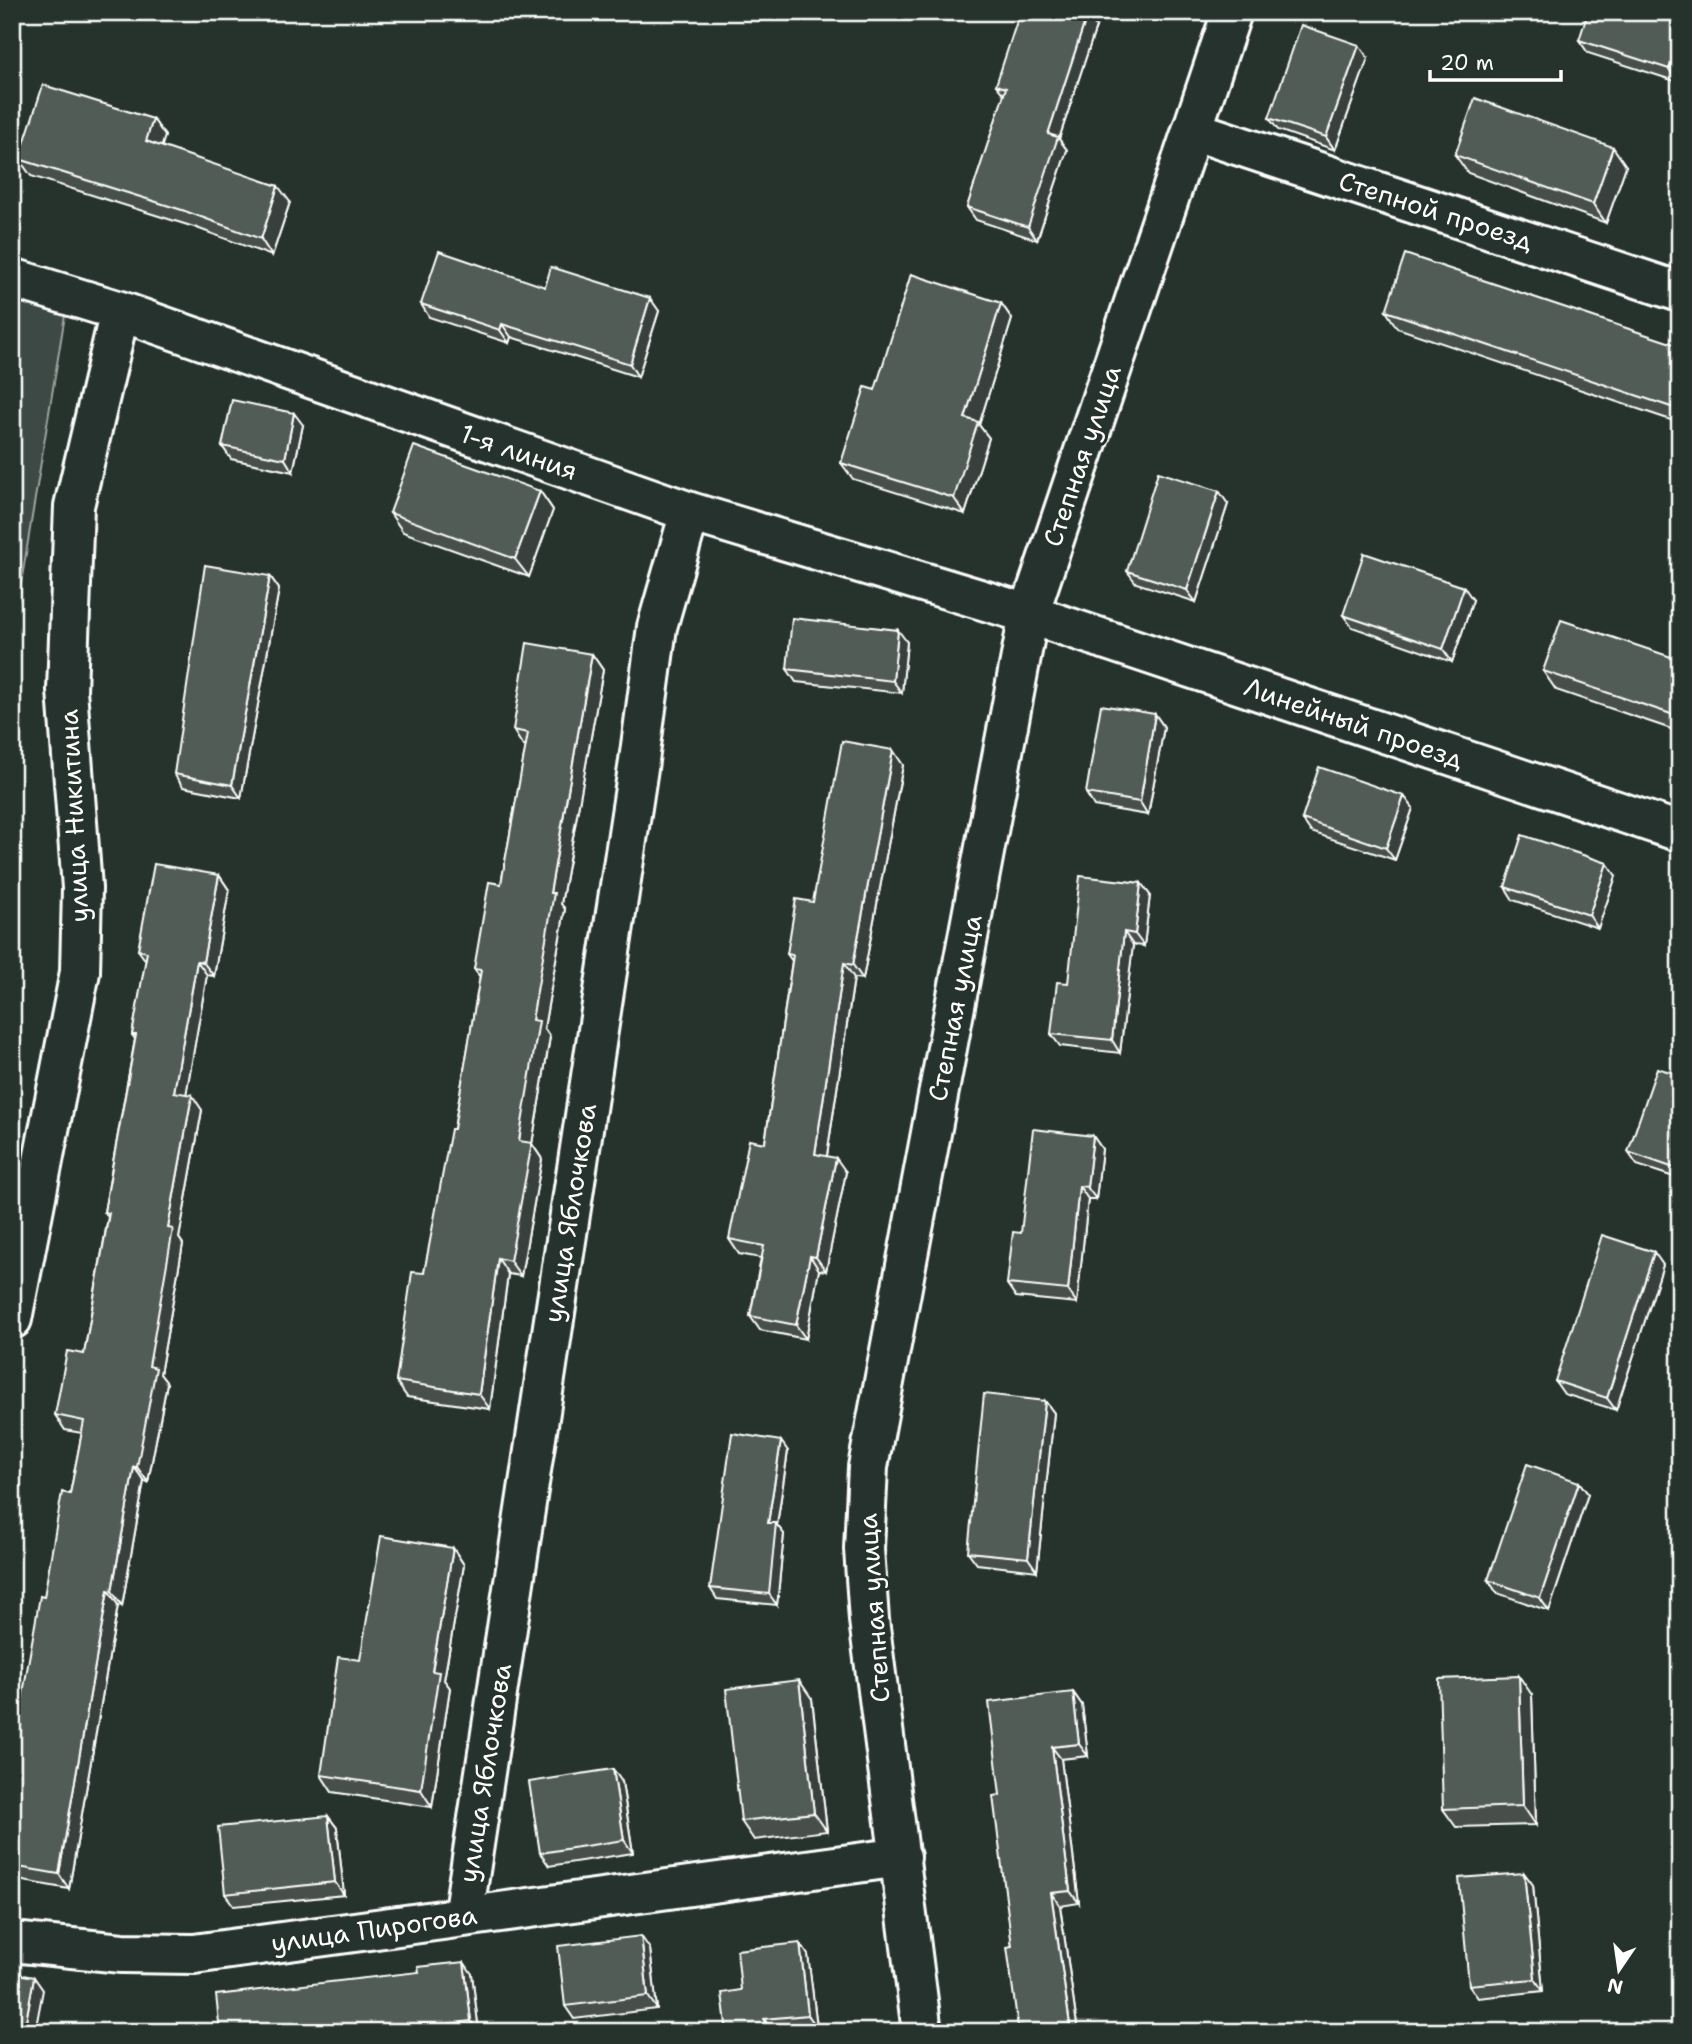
<svg xmlns="http://www.w3.org/2000/svg" width="1692" height="2044" viewBox="0 0 1692 2044" font-family="'Shantell Sans',sans-serif">
	<style>
		.green { fill: #3e4944; stroke: #9ea4a2; stroke-width: 2 }
		.lines { fill: none; stroke-linecap: round; stroke-linejoin: round }
		.street-casing { stroke: #fff; stroke-width: 44 }
		.street { stroke: #26332d; stroke-width: 38 }
		.wall { fill: #464f4b; stroke: #fff; stroke-width: 2 }
		.shaded-wall { fill: #39403d; stroke: #fff; stroke-width: 2 }
		.building { fill: #515c57; stroke: #fff; stroke-width: 2 }
		.labels { text-anchor: middle; stroke-width: 6; stroke-linejoin: round; paint-order: stroke }
		.street-label { font-size: 26px; fill: #fff; stroke: #26332d }
	</style>
	<rect width="100%" height="100%" fill="#26332d"/>
	<filter id="ink" filterUnits="userSpaceOnUse"><feTurbulence type="fractalNoise" baseFrequency=".0143" numOctaves="2"/><feDisplacementMap in="SourceGraphic" scale="14" xChannelSelector="R" yChannelSelector="G"/><feConvolveMatrix kernelMatrix="1 2 1 2 8 2 1 2 1" color-interpolation-filters="sRGB"/></filter>
	<g filter="url(#ink)">
		<!-- green -->
		<path class="green" d="M 12,293 L 66,309 L 12,639 Z"/>
		<g class="lines">
			<!-- street casing -->
			<g class="street-casing">
				<path id="street" d="M 1192,130 L 1680,292
					M 12,278 L 120,311 L 690,512 L 1029,614 L 1680,832
					M 12,1319 L 80,972 L 82,888 L 67,690 L 74,506 L 120,311
					M 463,1917 L 638,768 L 657,627 L 690,512
					M 12,1942 L 122,1953 L 194,1954 L 901,1857
					M 922,2032 L 869,1620 L 864,1549 L 868,1467 L 1029,614 L 1232,12"/>
			</g>
			<!-- street -->
			<use href="#street" class="street"/>
		</g>
		<!-- wall -->
		<path class="wall" d="M 1680,12 L 1680,78 L 1678,82 L 1588,53 L 1579,40 Z
			M 1096,27 L 1059,139 L 1067,150 L 1037,240 L 976,220 L 967,207 L 1004,95 L 996,85 Z
			M 1368,58 L 1335,150 L 1278,130 L 1269,118 Z
			M 153,119 L 165,136 L 161,146 L 290,202 L 272,256 L 194,227 L 31,176 L 19,159 Z
			M 1455,155 L 1626,166 L 1606,223 L 1468,173 Z
			M 545,287 L 659,311 L 638,377 L 511,337 L 509,343 L 429,317 L 421,304 Z
			M 1001,303 L 1012,319 L 979,425 L 989,438 L 965,514 L 853,479 L 841,463 L 875,390 Z
			M 1386,311 L 1680,346 L 1680,423 L 1397,328 Z
			M 303,425 L 293,472 L 231,459 L 222,446 Z
			M 540,491 L 553,510 L 529,577 L 403,532 L 390,513 Z
			M 1228,504 L 1196,602 L 1136,583 L 1127,571 Z
			M 270,576 L 279,589 L 241,798 L 183,787 L 174,774 Z
			M 1473,600 L 1452,662 L 1352,627 L 1343,615 Z
			M 907,642 L 902,693 L 796,682 L 787,669 Z
			M 592,654 L 603,670 L 561,904 L 565,909 L 544,1028 L 550,1037 L 532,1144 L 542,1159 L 521,1276 L 508,1274 L 490,1409 L 407,1397 L 396,1381 L 424,1273 L 454,1129 L 480,977 L 474,969 L 501,884 L 526,746 L 523,746 L 513,730 Z
			M 1680,660 L 1680,732 L 1556,690 L 1543,671 Z
			M 1155,714 L 1164,727 L 1148,815 L 1094,806 L 1086,793 Z
			M 903,765 L 863,979 L 854,978 L 827,1156 L 846,1172 L 826,1271 L 819,1270 L 806,1339 L 760,1330 L 750,1316 L 761,1258 L 739,1254 L 729,1239 L 765,1143 L 792,961 L 787,954 L 813,902 Z
			M 1404,796 L 1413,808 L 1395,860 L 1311,832 L 1302,819 Z
			M 219,875 L 229,890 L 214,976 L 207,975 L 186,1094 L 202,1110 L 179,1238 L 183,1244 L 160,1374 L 167,1383 L 148,1482 L 144,1481 L 122,1606 L 118,1605 L 69,1889 L 12,1879 L 12,1756 L 44,1597 L 70,1494 L 82,1433 L 65,1430 L 55,1415 L 84,1354 L 108,1217 L 104,1212 L 135,1039 L 132,1035 L 146,961 L 138,950 Z
			M 1616,876 L 1598,928 L 1513,900 L 1505,887 Z
			M 1141,883 L 1150,895 L 1144,946 L 1133,945 L 1120,1053 L 1060,1046 L 1051,1034 L 1068,983 Z
			M 1680,1075 L 1680,1179 L 1637,1165 L 1628,1152 Z
			M 1093,1136 L 1102,1149 L 1096,1199 L 1088,1199 L 1077,1303 L 1016,1297 L 1007,1284 L 1021,1233 Z
			M 1663,1265 L 1616,1410 L 1564,1394 L 1555,1381 Z
			M 1045,1401 L 1054,1413 L 1037,1571 L 977,1564 L 968,1552 Z
			M 788,1451 L 777,1525 L 784,1534 L 777,1605 L 717,1599 L 710,1588 Z
			M 1579,1482 L 1588,1494 L 1549,1611 L 1497,1593 L 1488,1580 Z
			M 453,1548 L 464,1565 L 444,1680 L 450,1688 L 432,1807 L 332,1792 L 321,1775 L 360,1660 Z
			M 1073,1692 L 1082,1705 L 1088,1756 L 1061,1759 L 1079,1903 L 1060,1906 L 1078,2032 L 1022,2032 L 1018,2027 L 1000,1795 Z
			M 1532,1695 L 1536,1825 L 1456,1827 L 1443,1809 Z
			M 812,1699 L 827,1831 L 754,1840 L 741,1821 Z
			M 622,1782 L 633,1853 L 549,1866 L 540,1853 Z
			M 328,1816 L 337,1828 L 344,1895 L 234,1906 L 225,1894 Z
			M 1524,1873 L 1533,1885 L 1543,1991 L 1478,1998 L 1469,1985 Z
			M 800,1943 L 808,1955 L 817,2027 L 776,2032 L 727,2032 L 741,1990 Z
			M 650,1949 L 657,2009 L 574,2019 L 565,2006 Z
			M 472,1974 L 479,2032 L 220,2032 Z"/>
		<!-- shaded-wall -->
		<path class="shaded-wall" d="M 1087,15 L 1096,27 L 1059,139 L 1067,150 L 1037,240 L 1028,227 L 1048,134 Z
			M 1359,45 L 1368,58 L 1335,150 L 1326,137 Z
			M 1671,64 L 1680,76 L 1678,82 L 1669,69 Z
			M 153,119 L 165,136 L 158,158 L 146,141 Z
			M 1613,147 L 1626,166 L 1606,223 L 1593,204 Z
			M 278,186 L 290,202 L 272,256 L 261,239 Z
			M 650,298 L 659,311 L 638,377 L 630,364 Z
			M 1001,303 L 1012,319 L 979,425 L 989,438 L 965,514 L 954,498 L 965,418 Z
			M 502,324 L 511,337 L 509,343 L 500,330 Z
			M 294,413 L 303,425 L 293,472 L 285,459 Z
			M 540,491 L 553,510 L 529,577 L 515,559 Z
			M 1219,491 L 1228,504 L 1196,602 L 1187,590 Z
			M 270,576 L 279,589 L 241,798 L 232,785 Z
			M 1464,587 L 1473,600 L 1452,662 L 1443,649 Z
			M 898,630 L 907,642 L 902,693 L 893,681 Z
			M 592,654 L 603,670 L 561,904 L 565,909 L 544,1028 L 550,1037 L 532,1144 L 542,1159 L 521,1276 L 510,1261 L 519,1141 L 532,1020 L 550,893 Z
			M 1155,714 L 1164,727 L 1148,815 L 1140,802 Z
			M 893,750 L 903,765 L 863,979 L 853,965 Z
			M 1404,796 L 1413,808 L 1395,860 L 1386,848 Z
			M 1607,863 L 1616,876 L 1598,928 L 1589,915 Z
			M 219,875 L 229,890 L 214,976 L 203,962 Z
			M 1141,883 L 1150,895 L 1144,946 L 1135,934 Z
			M 1124,932 L 1133,945 L 1120,1053 L 1112,1040 Z
			M 197,961 L 207,975 L 184,1107 L 174,1092 Z
			M 844,963 L 854,978 L 825,1168 L 815,1154 Z
			M 192,1095 L 202,1110 L 179,1238 L 183,1244 L 160,1374 L 167,1383 L 148,1482 L 137,1467 L 149,1366 L 168,1228 Z
			M 1093,1136 L 1102,1149 L 1096,1199 L 1087,1187 Z
			M 836,1158 L 846,1172 L 826,1271 L 816,1257 Z
			M 1079,1186 L 1088,1199 L 1077,1303 L 1068,1290 Z
			M 1654,1252 L 1663,1265 L 1616,1410 L 1607,1398 Z
			M 810,1256 L 819,1270 L 806,1339 L 796,1325 Z
			M 498,1258 L 508,1274 L 490,1409 L 479,1394 Z
			M 1045,1401 L 1054,1413 L 1037,1571 L 1028,1558 Z
			M 781,1441 L 788,1451 L 777,1525 L 784,1534 L 777,1605 L 769,1594 L 768,1523 Z
			M 134,1467 L 144,1481 L 122,1606 L 112,1591 Z
			M 1579,1482 L 1588,1494 L 1549,1611 L 1540,1598 Z
			M 453,1548 L 464,1565 L 444,1680 L 450,1688 L 432,1807 L 421,1790 L 432,1671 Z
			M 108,1590 L 118,1605 L 69,1889 L 59,1874 Z
			M 1519,1676 L 1532,1695 L 1536,1825 L 1523,1806 Z
			M 799,1680 L 812,1699 L 827,1831 L 814,1813 Z
			M 1073,1692 L 1082,1705 L 1088,1756 L 1079,1744 Z
			M 1052,1747 L 1061,1759 L 1079,1903 L 1070,1891 Z
			M 613,1769 L 622,1782 L 633,1853 L 624,1840 Z
			M 328,1816 L 337,1828 L 344,1895 L 335,1882 Z
			M 1524,1873 L 1533,1885 L 1543,1991 L 1535,1979 Z
			M 1051,1893 L 1060,1906 L 1078,2032 L 1071,2032 Z
			M 641,1936 L 650,1949 L 657,2009 L 648,1996 Z
			M 800,1943 L 808,1955 L 817,2027 L 808,2015 Z
			M 464,1962 L 472,1974 L 479,2032 L 471,2021 Z
			M 34,1977 L 43,1990 L 35,2032 L 24,2032 Z
			M 764,2019 L 773,2032 L 766,2032 Z"/>
		<!-- building -->
		<path class="building" d="M 1020,12 L 1080,12 L 1087,15 L 1048,134 L 1058,137 L 1028,227 L 967,207 L 1006,88 L 996,85 Z
			M 1588,12 L 1680,12 L 1680,67 L 1671,64 L 1669,69 L 1579,40 Z
			M 1301,25 L 1359,45 L 1326,137 L 1269,118 Z
			M 43,85 L 153,119 L 146,141 L 278,186 L 261,239 L 182,210 L 19,159 Z
			M 1475,98 L 1613,147 L 1593,204 L 1455,155 Z
			M 439,251 L 545,287 L 551,267 L 650,298 L 630,364 L 502,324 L 500,330 L 421,304 Z
			M 1405,254 L 1680,346 L 1680,410 L 1386,311 Z
			M 911,274 L 1001,303 L 965,418 L 978,422 L 954,498 L 841,463 L 865,387 L 875,390 Z
			M 232,400 L 294,413 L 285,459 L 222,446 Z
			M 414,446 L 540,491 L 515,559 L 390,513 Z
			M 1158,472 L 1219,491 L 1187,590 L 1127,571 Z
			M 1364,553 L 1464,587 L 1443,649 L 1343,615 Z
			M 205,565 L 270,576 L 232,785 L 174,774 Z
			M 792,618 L 898,630 L 893,681 L 787,669 Z
			M 1561,620 L 1680,660 L 1680,717 L 1543,671 Z
			M 527,643 L 592,654 L 550,893 L 554,893 L 532,1020 L 539,1021 L 519,1141 L 532,1143 L 510,1261 L 498,1258 L 479,1394 L 396,1381 L 412,1272 L 424,1273 L 451,1129 L 454,1129 L 481,970 L 474,969 L 489,882 L 501,884 L 528,733 L 513,730 Z
			M 1101,705 L 1155,714 L 1140,802 L 1086,793 Z
			M 842,741 L 893,750 L 853,965 L 844,963 L 815,1154 L 836,1158 L 816,1257 L 810,1256 L 796,1325 L 750,1316 L 764,1246 L 729,1239 L 749,1140 L 765,1143 L 793,955 L 787,954 L 796,899 L 813,902 Z
			M 1319,767 L 1404,796 L 1386,848 L 1302,819 Z
			M 1522,835 L 1607,863 L 1589,915 L 1505,887 Z
			M 154,864 L 219,875 L 203,962 L 197,961 L 174,1092 L 192,1095 L 168,1228 L 173,1229 L 149,1366 L 156,1368 L 137,1467 L 134,1467 L 112,1591 L 108,1590 L 59,1874 L 12,1866 L 12,1756 L 40,1596 L 44,1597 L 62,1492 L 70,1494 L 84,1421 L 55,1415 L 67,1351 L 84,1354 L 109,1213 L 104,1212 L 136,1035 L 132,1035 L 147,952 L 138,950 Z
			M 1080,876 L 1141,883 L 1135,934 L 1124,932 L 1112,1040 L 1051,1034 L 1057,982 L 1068,983 Z
			M 1657,1068 L 1680,1075 L 1680,1170 L 1628,1152 Z
			M 1033,1129 L 1093,1136 L 1087,1187 L 1079,1186 L 1068,1290 L 1007,1284 L 1013,1232 L 1021,1233 Z
			M 1602,1235 L 1654,1252 L 1607,1398 L 1555,1381 Z
			M 984,1394 L 1045,1401 L 1028,1558 L 968,1552 Z
			M 732,1433 L 781,1441 L 768,1523 L 776,1523 L 769,1594 L 710,1588 Z
			M 1527,1464 L 1579,1482 L 1540,1598 L 1488,1580 Z
			M 381,1536 L 453,1548 L 432,1671 L 439,1672 L 421,1790 L 321,1775 L 338,1657 L 360,1660 Z
			M 1519,1676 L 1523,1806 L 1443,1809 L 1439,1679 Z
			M 799,1680 L 814,1813 L 741,1821 L 726,1689 Z
			M 1073,1692 L 1079,1744 L 1052,1747 L 1070,1891 L 1051,1893 L 1071,2032 L 1023,2032 L 1022,2026 L 1018,2027 L 1007,1947 L 1012,1946 L 993,1796 L 1000,1795 L 989,1702 Z
			M 613,1769 L 624,1840 L 540,1853 L 529,1782 Z
			M 328,1816 L 335,1882 L 225,1894 L 218,1827 Z
			M 1524,1873 L 1535,1979 L 1469,1985 L 1459,1878 Z
			M 641,1936 L 648,1996 L 565,2006 L 558,1946 Z
			M 800,1943 L 808,2015 L 764,2019 L 766,2032 L 727,2032 L 722,1993 L 741,1990 L 737,1950 Z
			M 464,1962 L 471,2021 L 425,2027 L 425,2024 L 357,2032 L 280,2032 L 280,2026 L 235,2032 L 220,2032 L 216,1995 L 419,1972 L 418,1967 Z
			M 12,1973 L 34,1977 L 24,2032 L 12,2031 Z"/>
	</g>
	<g class="labels">
		<!-- street labels -->
		<g class="street-label">
			<text transform="translate(1436 211) rotate(18)" y="9">Степной проезд</text>
			<text transform="translate(519 452) rotate(19)" y="9">1-я линия</text>
			<text transform="translate(1082 456) rotate(-71)" y="9">Степная улица</text>
			<text transform="translate(1354 723) rotate(19)" y="9">Линейный проезд</text>
			<text transform="translate(74 816) rotate(-93)" y="9">улица Никитина</text>
			<text transform="translate(955 1008) rotate(-79)" y="9">Степная улица</text>
			<text transform="translate(570 1213) rotate(-81)" y="9">улица Яблочкова</text>
			<text transform="translate(874 1608) rotate(-94)" y="9">Степная улица</text>
			<text transform="translate(485 1773) rotate(-81)" y="9">улица Яблочкова</text>
			<text transform="translate(374 1929) rotate(-8)" y="9">улица Пирогова</text>
		</g>
	</g>
	<!-- margin -->
	<rect width="1692" height="2044" fill="none" stroke="#26332d" stroke-width="42"/>
	<rect x="21" y="21" width="1650" height="2002" fill="none" stroke="#fff" stroke-width="2.5" filter="url(#ink)"/>
	<!-- north arrow -->
	<g transform="translate(1619 1970) rotate(193)" stroke="#26332d" stroke-width="5" paint-order="stroke">
	<path d="M0-5L12 26L0 18L-12 26Z" fill="#ffffff"/>
	<text y="-10" font-size="19" font-weight="bold" text-anchor="middle" fill="#ffffff">N</text>
	</g>
	<!-- scale -->
	<path d="M1430 70v10h131v-10" fill="none" stroke="#ffffff" stroke-width="3.5"/>
	<text x="1440" y="70" font-size="21" fill="#ffffff" stroke="#26332d" stroke-width="5" paint-order="stroke">20 m</text>
</svg>
